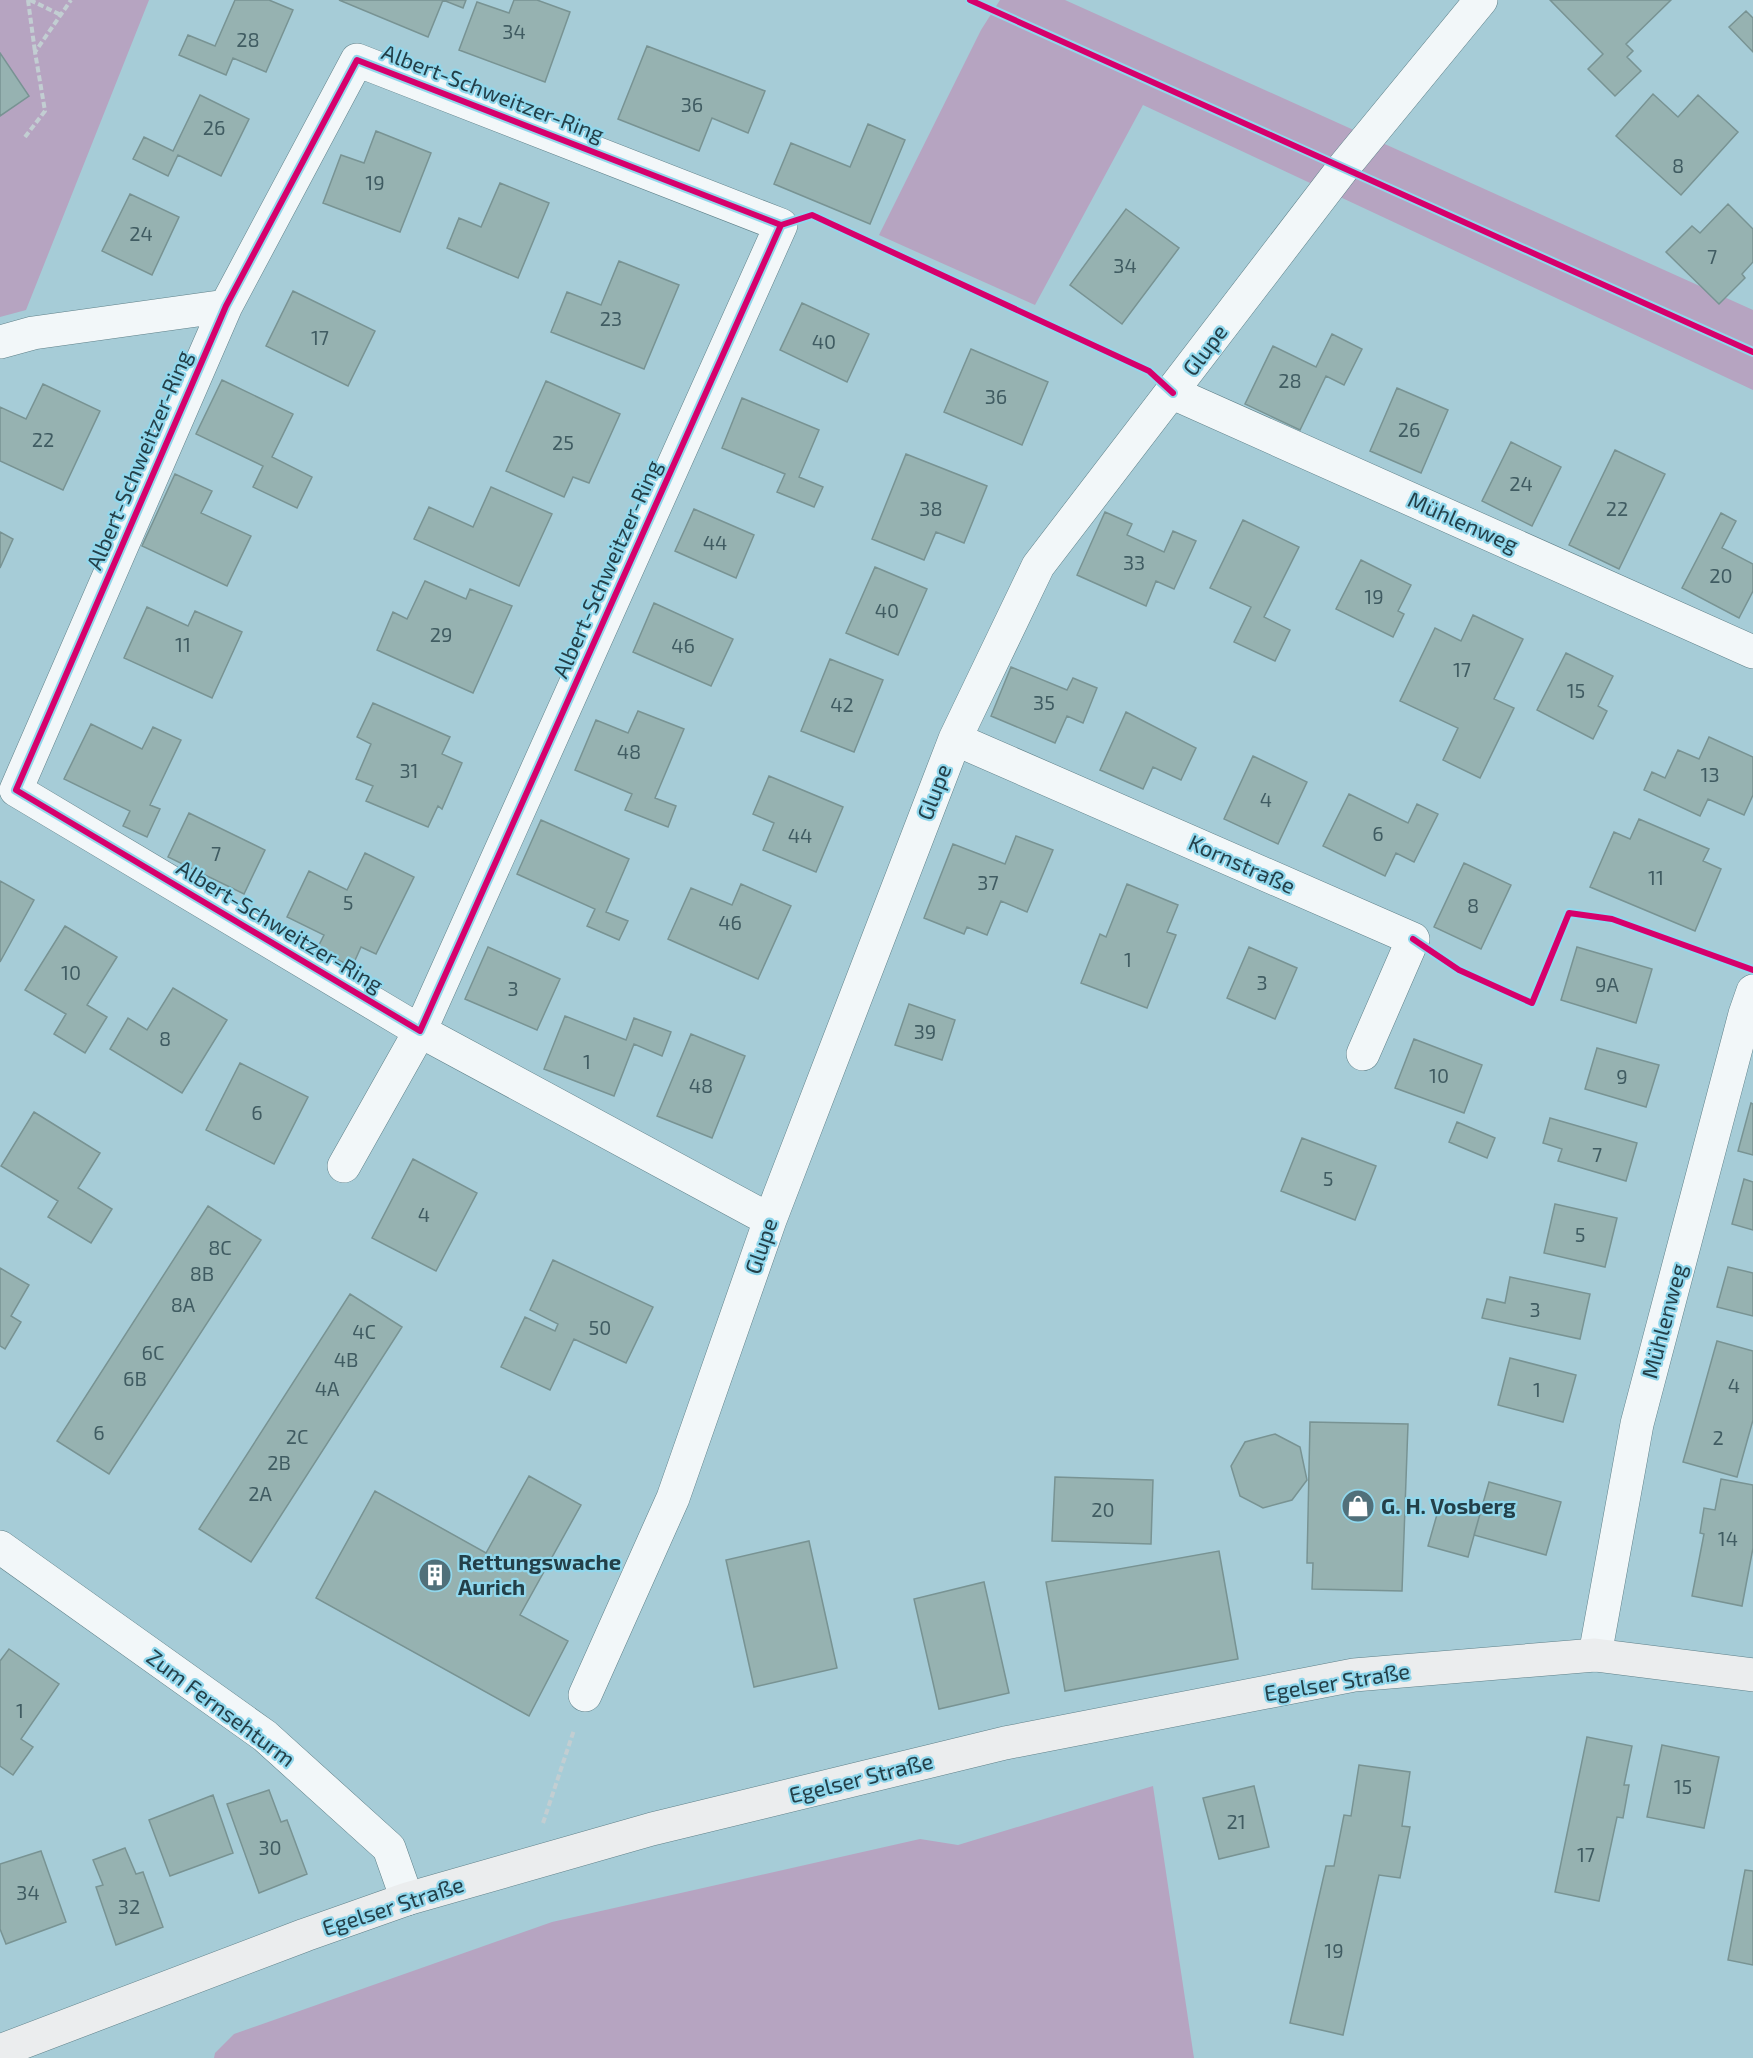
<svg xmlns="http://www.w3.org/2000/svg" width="1753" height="2058" viewBox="0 0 1753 2058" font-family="'Exo 2',sans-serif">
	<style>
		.green { fill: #b6a4c1 }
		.building { fill: #96b2b1; stroke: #789393; stroke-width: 1.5 }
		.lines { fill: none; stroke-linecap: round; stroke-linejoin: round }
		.street-casing { stroke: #5f8089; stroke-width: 34 }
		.secondary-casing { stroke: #5f8089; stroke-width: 34 }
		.path { stroke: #c2ced2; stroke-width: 4; stroke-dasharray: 6 3; stroke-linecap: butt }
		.street { stroke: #f2f7f9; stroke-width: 33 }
		.secondary { stroke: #ebedee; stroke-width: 33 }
		.cycleway-casing { stroke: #91d7ec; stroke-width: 10 }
		.cycleway { stroke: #d6006c; stroke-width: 6 }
		.labels { text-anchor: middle; stroke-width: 4.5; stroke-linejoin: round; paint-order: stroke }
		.number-label { font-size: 20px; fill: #405c62 }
		.street-label { font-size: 22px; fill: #233f48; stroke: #91d7ec }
		.poi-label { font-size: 22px; font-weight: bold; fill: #233f48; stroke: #91d7ec; text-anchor: start }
	</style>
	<rect width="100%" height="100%" fill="#a6ccd7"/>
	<!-- green -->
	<path class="green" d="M 0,0 L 149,0 L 26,310 L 0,317 Z
		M 1000,0 L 1065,0 L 1753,310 L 1753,390 L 1143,105 L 1035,305 L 879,235 L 981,30 Z
		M 1153,1786 L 1194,2058 L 214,2058 L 215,2053 L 234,2034 L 552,1922 L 920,1839 L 958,1845 Z"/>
	<!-- building -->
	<path class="building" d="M 235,0 L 269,0 L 293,10 L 266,72 L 233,58 L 226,75 L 179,55 L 188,35 L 215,46 Z
		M 339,0 L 466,0 L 463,8 L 443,0 L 428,37 Z
		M 514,0 L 537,0 L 570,12 L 545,82 L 459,50 L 477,2 L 509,13 Z
		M 1550,0 L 1671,0 L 1626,44 L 1633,51 L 1627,57 L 1641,71 L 1615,96 L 1588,69 L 1603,54 Z
		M 1746,11 L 1753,18 L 1753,52 L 1729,27 Z
		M 647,46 L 765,91 L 748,133 L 712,118 L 699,151 L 618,119 Z
		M 0,53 L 29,96 L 0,116 Z
		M 1653,94 L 1678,117 L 1698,95 L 1738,132 L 1681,195 L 1616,136 Z
		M 200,95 L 249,119 L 221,176 L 178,155 L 168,176 L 133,159 L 144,137 L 173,151 Z
		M 868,124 L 905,140 L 870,224 L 774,184 L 791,143 L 850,167 Z
		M 376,131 L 431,153 L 400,232 L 323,203 L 341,155 L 364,163 Z
		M 500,183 L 549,203 L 518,278 L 447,248 L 459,218 L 481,227 Z
		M 130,194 L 179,217 L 152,275 L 102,251 Z
		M 1728,204 L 1753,229 L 1753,262 L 1742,274 L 1745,278 L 1719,304 L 1666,252 L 1692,226 L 1700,233 Z
		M 1126,209 L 1179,248 L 1122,324 L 1070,285 Z
		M 619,261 L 679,285 L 644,369 L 551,332 L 567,292 L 601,305 Z
		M 293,291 L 375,331 L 348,386 L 266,346 Z
		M 802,303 L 869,334 L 847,382 L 780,350 Z
		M 1332,334 L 1362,349 L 1344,385 L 1326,376 L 1300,430 L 1245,404 L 1273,346 L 1316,367 Z
		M 971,349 L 1048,382 L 1022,445 L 944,412 Z
		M 222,380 L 293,414 L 272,457 L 312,477 L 297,508 L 253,487 L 263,466 L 196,434 Z
		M 546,381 L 620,414 L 589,483 L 573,477 L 564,497 L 506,471 Z
		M 43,384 L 100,411 L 63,490 L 0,461 L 0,407 L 26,419 Z
		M 1397,388 L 1448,410 L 1421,473 L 1370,451 Z
		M 742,398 L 819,430 L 799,477 L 823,487 L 814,507 L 777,492 L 785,474 L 722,448 Z
		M 1511,442 L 1561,467 L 1532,526 L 1482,501 Z
		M 1615,450 L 1665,474 L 1619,569 L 1569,545 Z
		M 906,454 L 987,486 L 964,543 L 936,532 L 924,560 L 872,539 Z
		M 175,474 L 212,491 L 201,513 L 251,536 L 227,586 L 142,546 Z
		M 491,487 L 552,514 L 519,586 L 414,539 L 429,507 L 473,527 Z
		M 694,509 L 754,535 L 736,578 L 675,551 Z
		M 1105,512 L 1132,524 L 1127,535 L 1164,552 L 1173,531 L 1196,541 L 1174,589 L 1156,581 L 1146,606 L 1077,575 Z
		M 1721,513 L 1736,521 L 1722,548 L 1753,564 L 1753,591 L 1739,618 L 1682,588 Z
		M 1243,520 L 1299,547 L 1264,617 L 1290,630 L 1275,661 L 1234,642 L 1251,607 L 1210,588 Z
		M 0,532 L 13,539 L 0,568 Z
		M 1361,560 L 1411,585 L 1398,611 L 1404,614 L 1393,637 L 1336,609 Z
		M 875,567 L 927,589 L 898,655 L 846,633 Z
		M 425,581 L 466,599 L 470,589 L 512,606 L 473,693 L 377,650 L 393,612 L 407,619 Z
		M 654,603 L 733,639 L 711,686 L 633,652 Z
		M 147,607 L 188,626 L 195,611 L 242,632 L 212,698 L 124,658 Z
		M 1473,615 L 1523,639 L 1494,699 L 1514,708 L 1480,778 L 1443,760 L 1458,728 L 1400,701 L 1435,628 L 1461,641 Z
		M 1566,653 L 1613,676 L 1598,706 L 1607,711 L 1593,739 L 1537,710 Z
		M 830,659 L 883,680 L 854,752 L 801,731 Z
		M 1011,667 L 1067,690 L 1073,678 L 1097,688 L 1083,723 L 1067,716 L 1055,743 L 991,716 Z
		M 373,703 L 450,737 L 442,754 L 462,763 L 442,809 L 438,806 L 428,827 L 366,801 L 373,786 L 356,779 L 371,744 L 357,737 Z
		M 638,711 L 684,729 L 655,798 L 676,806 L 668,827 L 625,810 L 632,794 L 575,770 L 596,720 L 628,733 Z
		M 1126,712 L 1196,748 L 1181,780 L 1153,767 L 1143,789 L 1100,770 Z
		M 91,724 L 142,749 L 153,727 L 181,740 L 150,805 L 160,809 L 147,837 L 123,826 L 130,811 L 64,779 Z
		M 1709,737 L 1753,757 L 1753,795 L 1744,815 L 1708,799 L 1700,816 L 1644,790 L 1652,772 L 1665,778 L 1678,750 L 1699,759 Z
		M 1253,756 L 1307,782 L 1278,844 L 1224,819 Z
		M 769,776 L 843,807 L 816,872 L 763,850 L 774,823 L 753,814 Z
		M 1349,794 L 1408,823 L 1417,804 L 1438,814 L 1414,862 L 1396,853 L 1385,876 L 1323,846 Z
		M 189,813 L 265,850 L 244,894 L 168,857 Z
		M 1639,819 L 1709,849 L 1703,861 L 1721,869 L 1695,931 L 1590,887 L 1614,832 L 1630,839 Z
		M 541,820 L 629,859 L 606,912 L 628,921 L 619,940 L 587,926 L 595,909 L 517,874 Z
		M 1016,836 L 1053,850 L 1027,912 L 1001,901 L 987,935 L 967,927 L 964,934 L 924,918 L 953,844 L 1005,864 Z
		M 365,853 L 414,877 L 376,954 L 361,947 L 352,967 L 317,949 L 324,935 L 287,917 L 309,871 L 347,890 Z
		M 1464,863 L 1511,885 L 1481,949 L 1434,927 Z
		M 0,881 L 34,900 L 0,962 Z
		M 741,884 L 791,906 L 758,979 L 668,939 L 691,888 L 732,905 Z
		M 1127,884 L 1178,905 L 1167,932 L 1176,935 L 1147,1008 L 1081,983 L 1100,934 L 1106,937 Z
		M 65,926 L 117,957 L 87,1005 L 107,1017 L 85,1053 L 54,1034 L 66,1014 L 25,990 Z
		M 488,947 L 560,979 L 537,1030 L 465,999 Z
		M 1249,947 L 1297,968 L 1275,1019 L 1227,998 Z
		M 1577,947 L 1652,969 L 1636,1023 L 1561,1000 Z
		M 173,988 L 227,1020 L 182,1093 L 110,1049 L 128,1018 L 147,1030 Z
		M 909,1004 L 955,1020 L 942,1060 L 895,1045 Z
		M 565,1016 L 626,1040 L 634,1018 L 671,1032 L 662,1056 L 634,1044 L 614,1096 L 544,1069 Z
		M 691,1034 L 745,1056 L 712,1138 L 657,1116 Z
		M 1414,1039 L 1482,1065 L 1464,1113 L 1395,1088 Z
		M 1597,1048 L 1659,1065 L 1646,1107 L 1585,1089 Z
		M 240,1063 L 308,1097 L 274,1164 L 206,1130 Z
		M 1751,1103 L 1753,1104 L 1753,1155 L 1738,1151 Z
		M 34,1112 L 100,1153 L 78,1188 L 112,1209 L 91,1243 L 48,1217 L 58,1201 L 1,1166 Z
		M 1550,1118 L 1637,1143 L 1626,1181 L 1558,1161 L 1562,1149 L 1543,1143 Z
		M 1457,1122 L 1495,1138 L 1487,1158 L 1449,1142 Z
		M 1302,1138 L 1376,1166 L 1355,1220 L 1281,1191 Z
		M 413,1159 L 477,1193 L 436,1271 L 372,1238 Z
		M 1744,1179 L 1753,1182 L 1753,1230 L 1732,1224 Z
		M 1555,1204 L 1617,1218 L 1605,1267 L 1544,1253 Z
		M 208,1206 L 261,1240 L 109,1474 L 57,1441 Z
		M 553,1260 L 653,1307 L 626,1363 L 574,1339 L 550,1390 L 501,1367 L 525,1317 L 555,1331 L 558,1324 L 530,1310 Z
		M 1728,1267 L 1753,1273 L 1753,1316 L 1717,1307 Z
		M 0,1268 L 29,1285 L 11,1316 L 21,1322 L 5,1349 L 0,1346 Z
		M 1510,1277 L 1590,1294 L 1580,1339 L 1482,1318 L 1487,1299 L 1505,1303 Z
		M 350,1294 L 402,1327 L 251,1562 L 199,1529 Z
		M 1717,1341 L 1753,1351 L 1753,1420 L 1737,1477 L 1683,1462 Z
		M 1510,1358 L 1576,1375 L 1563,1422 L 1498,1405 Z
		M 1310,1422 L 1408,1424 L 1402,1591 L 1312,1589 L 1313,1563 L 1307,1563 Z
		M 1275,1434 L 1300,1447 L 1307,1480 L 1292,1500 L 1263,1508 L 1240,1496 L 1231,1466 L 1245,1442 Z
		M 529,1476 L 581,1505 L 520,1615 L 568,1641 L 529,1716 L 316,1598 L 375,1491 L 486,1553 Z
		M 1055,1477 L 1153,1480 L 1151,1544 L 1052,1541 Z
		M 1721,1479 L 1753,1485 L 1753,1548 L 1742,1606 L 1692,1596 L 1704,1534 L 1700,1533 L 1704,1508 L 1715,1510 Z
		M 1489,1482 L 1561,1502 L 1546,1555 L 1474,1535 Z
		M 1440,1504 L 1480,1514 L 1468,1557 L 1428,1546 Z
		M 809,1541 L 837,1668 L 754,1687 L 726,1560 Z
		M 1219,1551 L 1238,1659 L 1065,1691 L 1046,1582 Z
		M 984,1582 L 1009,1693 L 939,1709 L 914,1599 Z
		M 9,1649 L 59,1684 L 21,1739 L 33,1747 L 13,1775 L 0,1766 L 0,1661 Z
		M 1587,1737 L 1632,1746 L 1624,1785 L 1629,1785 L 1623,1818 L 1617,1817 L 1599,1901 L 1555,1892 Z
		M 1662,1745 L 1719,1757 L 1704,1828 L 1647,1817 Z
		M 1359,1765 L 1410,1772 L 1402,1826 L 1410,1827 L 1400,1878 L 1379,1875 L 1343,2035 L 1290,2023 L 1326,1866 L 1334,1866 L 1344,1815 L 1351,1816 Z
		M 1254,1786 L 1269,1847 L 1219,1859 L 1203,1798 Z
		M 269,1790 L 281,1822 L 287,1820 L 307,1874 L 259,1893 L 227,1804 Z
		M 213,1795 L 233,1853 L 170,1876 L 149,1820 Z
		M 125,1848 L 136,1874 L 143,1872 L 163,1927 L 116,1945 L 96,1887 L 103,1885 L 93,1860 Z
		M 41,1851 L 66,1922 L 6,1944 L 0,1929 L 0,1864 Z
		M 1745,1870 L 1753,1871 L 1753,1965 L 1728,1960 Z"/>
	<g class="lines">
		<!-- street casing -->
		<g class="street-casing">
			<path id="street" d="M 357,60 L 781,225 L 420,1031 L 16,790 L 226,306 Z
				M 0,342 L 33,333 L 226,306
				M 1173,393 L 1753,652
				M 955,739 L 1413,939 L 1363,1054
				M 344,1166 L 420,1031 L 770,1220
				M 0,1547 L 265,1736 L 389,1848 L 407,1899
				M 1595,1655 L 1637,1424 L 1745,1014 L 1753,991
				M 585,1695 L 673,1498 L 770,1220 L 955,739 L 1038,566 L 1343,168 L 1481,0"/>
		</g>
		<!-- secondary casing -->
		<g class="secondary-casing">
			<path id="secondary" d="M 0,2051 L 305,1935 L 407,1899 L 652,1829 L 1005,1743 L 1354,1675 L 1595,1655 L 1753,1675"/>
		</g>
		<!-- path -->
		<path class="path" d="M 28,0 L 35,52
			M 30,0 L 61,15
			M 25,137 L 45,111 L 35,52 L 71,0
			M 543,1823 L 574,1730"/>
		<!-- street -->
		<use href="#street" class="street"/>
		<!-- secondary -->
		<use href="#secondary" class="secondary"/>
		<!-- cycleway casing -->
		<g class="cycleway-casing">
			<path id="cycleway" d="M 970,0 L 1753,352
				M 357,60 L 781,225 L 420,1031 L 16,790 L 226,306 Z
				M 781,225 L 812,215 L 1149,371 L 1173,393
				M 1413,939 L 1459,970 L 1532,1003 L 1569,913 L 1612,919 L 1753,970"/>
		</g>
		<!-- cycleway -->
		<use href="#cycleway" class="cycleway"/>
	</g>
	<!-- icons -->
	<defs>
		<g id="shop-disc" transform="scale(1.725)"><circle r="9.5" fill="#51707a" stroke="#91d7ec"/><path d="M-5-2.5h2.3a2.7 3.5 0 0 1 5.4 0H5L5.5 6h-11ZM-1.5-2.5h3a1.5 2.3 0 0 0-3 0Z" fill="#fff"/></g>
		<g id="building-disc" transform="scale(1.725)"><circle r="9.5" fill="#51707a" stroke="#91d7ec"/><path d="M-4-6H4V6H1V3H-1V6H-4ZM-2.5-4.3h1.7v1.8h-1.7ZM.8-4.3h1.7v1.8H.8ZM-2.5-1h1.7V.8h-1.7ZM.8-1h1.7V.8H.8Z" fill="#fff"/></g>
	</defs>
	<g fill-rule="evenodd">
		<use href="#shop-disc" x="1358" y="1506"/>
		<use href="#building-disc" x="435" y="1575"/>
	</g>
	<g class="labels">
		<!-- number labels -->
		<g class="number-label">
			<text x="514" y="39">34</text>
			<text x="248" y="47">28</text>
			<text x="692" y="112">36</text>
			<text x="214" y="135">26</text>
			<text x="1678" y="173">8</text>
			<text x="375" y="190">19</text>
			<text x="141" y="241">24</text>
			<text x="1712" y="264">7</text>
			<text x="1125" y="273">34</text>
			<text x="611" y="326">23</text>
			<text x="320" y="345">17</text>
			<text x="824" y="349">40</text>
			<text x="1290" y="388">28</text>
			<text x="996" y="404">36</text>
			<text x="1409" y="437">26</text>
			<text x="43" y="447">22</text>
			<text x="563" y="450">25</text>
			<text x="1521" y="491">24</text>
			<text x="931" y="516">38</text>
			<text x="1617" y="516">22</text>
			<text x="715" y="550">44</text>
			<text x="1134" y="570">33</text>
			<text x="1721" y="583">20</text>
			<text x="1374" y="604">19</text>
			<text x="887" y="618">40</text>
			<text x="441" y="642">29</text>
			<text x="183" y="652">11</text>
			<text x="683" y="653">46</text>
			<text x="1462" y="677">17</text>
			<text x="1576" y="698">15</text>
			<text x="1044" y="710">35</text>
			<text x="842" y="712">42</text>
			<text x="629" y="759">48</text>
			<text x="409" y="778">31</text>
			<text x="1710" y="782">13</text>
			<text x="1266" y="807">4</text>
			<text x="1378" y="841">6</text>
			<text x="800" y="843">44</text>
			<text x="216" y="861">7</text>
			<text x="1656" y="885">11</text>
			<text x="988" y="890">37</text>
			<text x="348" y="910">5</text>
			<text x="1473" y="913">8</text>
			<text x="730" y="930">46</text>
			<text x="1128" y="967">1</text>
			<text x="71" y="980">10</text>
			<text x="1262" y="990">3</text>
			<text x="1607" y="992">9A</text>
			<text x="513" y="996">3</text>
			<text x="925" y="1039">39</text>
			<text x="165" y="1046">8</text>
			<text x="587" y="1069">1</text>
			<text x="1439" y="1083">10</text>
			<text x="1622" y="1084">9</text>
			<text x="701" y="1093">48</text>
			<text x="257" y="1120">6</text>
			<text x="1597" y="1162">7</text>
			<text x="1328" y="1186">5</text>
			<text x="424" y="1222">4</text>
			<text x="1580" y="1242">5</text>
			<text x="220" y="1255">8C</text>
			<text x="202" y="1281">8B</text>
			<text x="183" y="1312">8A</text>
			<text x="1535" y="1317">3</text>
			<text x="600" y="1335">50</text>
			<text x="364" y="1339">4C</text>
			<text x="153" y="1360">6C</text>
			<text x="346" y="1367">4B</text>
			<text x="135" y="1386">6B</text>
			<text x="1734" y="1393">4</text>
			<text x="327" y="1396">4A</text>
			<text x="1537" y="1397">1</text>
			<text x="99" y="1440">6</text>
			<text x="297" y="1444">2C</text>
			<text x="1718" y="1445">2</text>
			<text x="279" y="1470">2B</text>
			<text x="260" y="1501">2A</text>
			<text x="1103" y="1517">20</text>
			<text x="1728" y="1546">14</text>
			<text x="20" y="1718">1</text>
			<text x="1683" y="1794">15</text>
			<text x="1236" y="1829">21</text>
			<text x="270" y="1855">30</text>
			<text x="1586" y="1862">17</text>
			<text x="28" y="1900">34</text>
			<text x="129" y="1914">32</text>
			<text x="1334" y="1958">19</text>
		</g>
		<!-- street labels -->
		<g class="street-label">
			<text transform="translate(493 93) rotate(21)" y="8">Albert-Schweitzer-Ring</text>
			<text transform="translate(1205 350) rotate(-53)" y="8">Glupe</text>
			<text transform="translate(139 460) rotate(-67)" y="8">Albert-Schweitzer-Ring</text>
			<text transform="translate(1463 522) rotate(24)" y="8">Mühlenweg</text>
			<text transform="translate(607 569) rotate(-66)" y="8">Albert-Schweitzer-Ring</text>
			<text transform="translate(934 792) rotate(-69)" y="8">Glupe</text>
			<text transform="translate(1242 864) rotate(24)" y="8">Kornstraße</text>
			<text transform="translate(280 926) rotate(31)" y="8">Albert-Schweitzer-Ring</text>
			<text transform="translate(761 1246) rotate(-71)" y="8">Glupe</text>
			<text transform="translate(1664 1321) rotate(-75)" y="8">Mühlenweg</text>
			<text transform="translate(1337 1682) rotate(-9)" y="8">Egelser Straße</text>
			<text transform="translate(221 1708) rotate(37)" y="8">Zum Fernsehturm</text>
			<text transform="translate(861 1778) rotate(-14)" y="8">Egelser Straße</text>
			<text transform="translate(393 1906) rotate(-18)" y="8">Egelser Straße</text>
		</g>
		<!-- poi labels -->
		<g class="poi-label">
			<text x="1381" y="1514">G. H. Vosberg</text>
			<text x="458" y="1570">Rettungswache<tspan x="458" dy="25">Aurich</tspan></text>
		</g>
	</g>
</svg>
